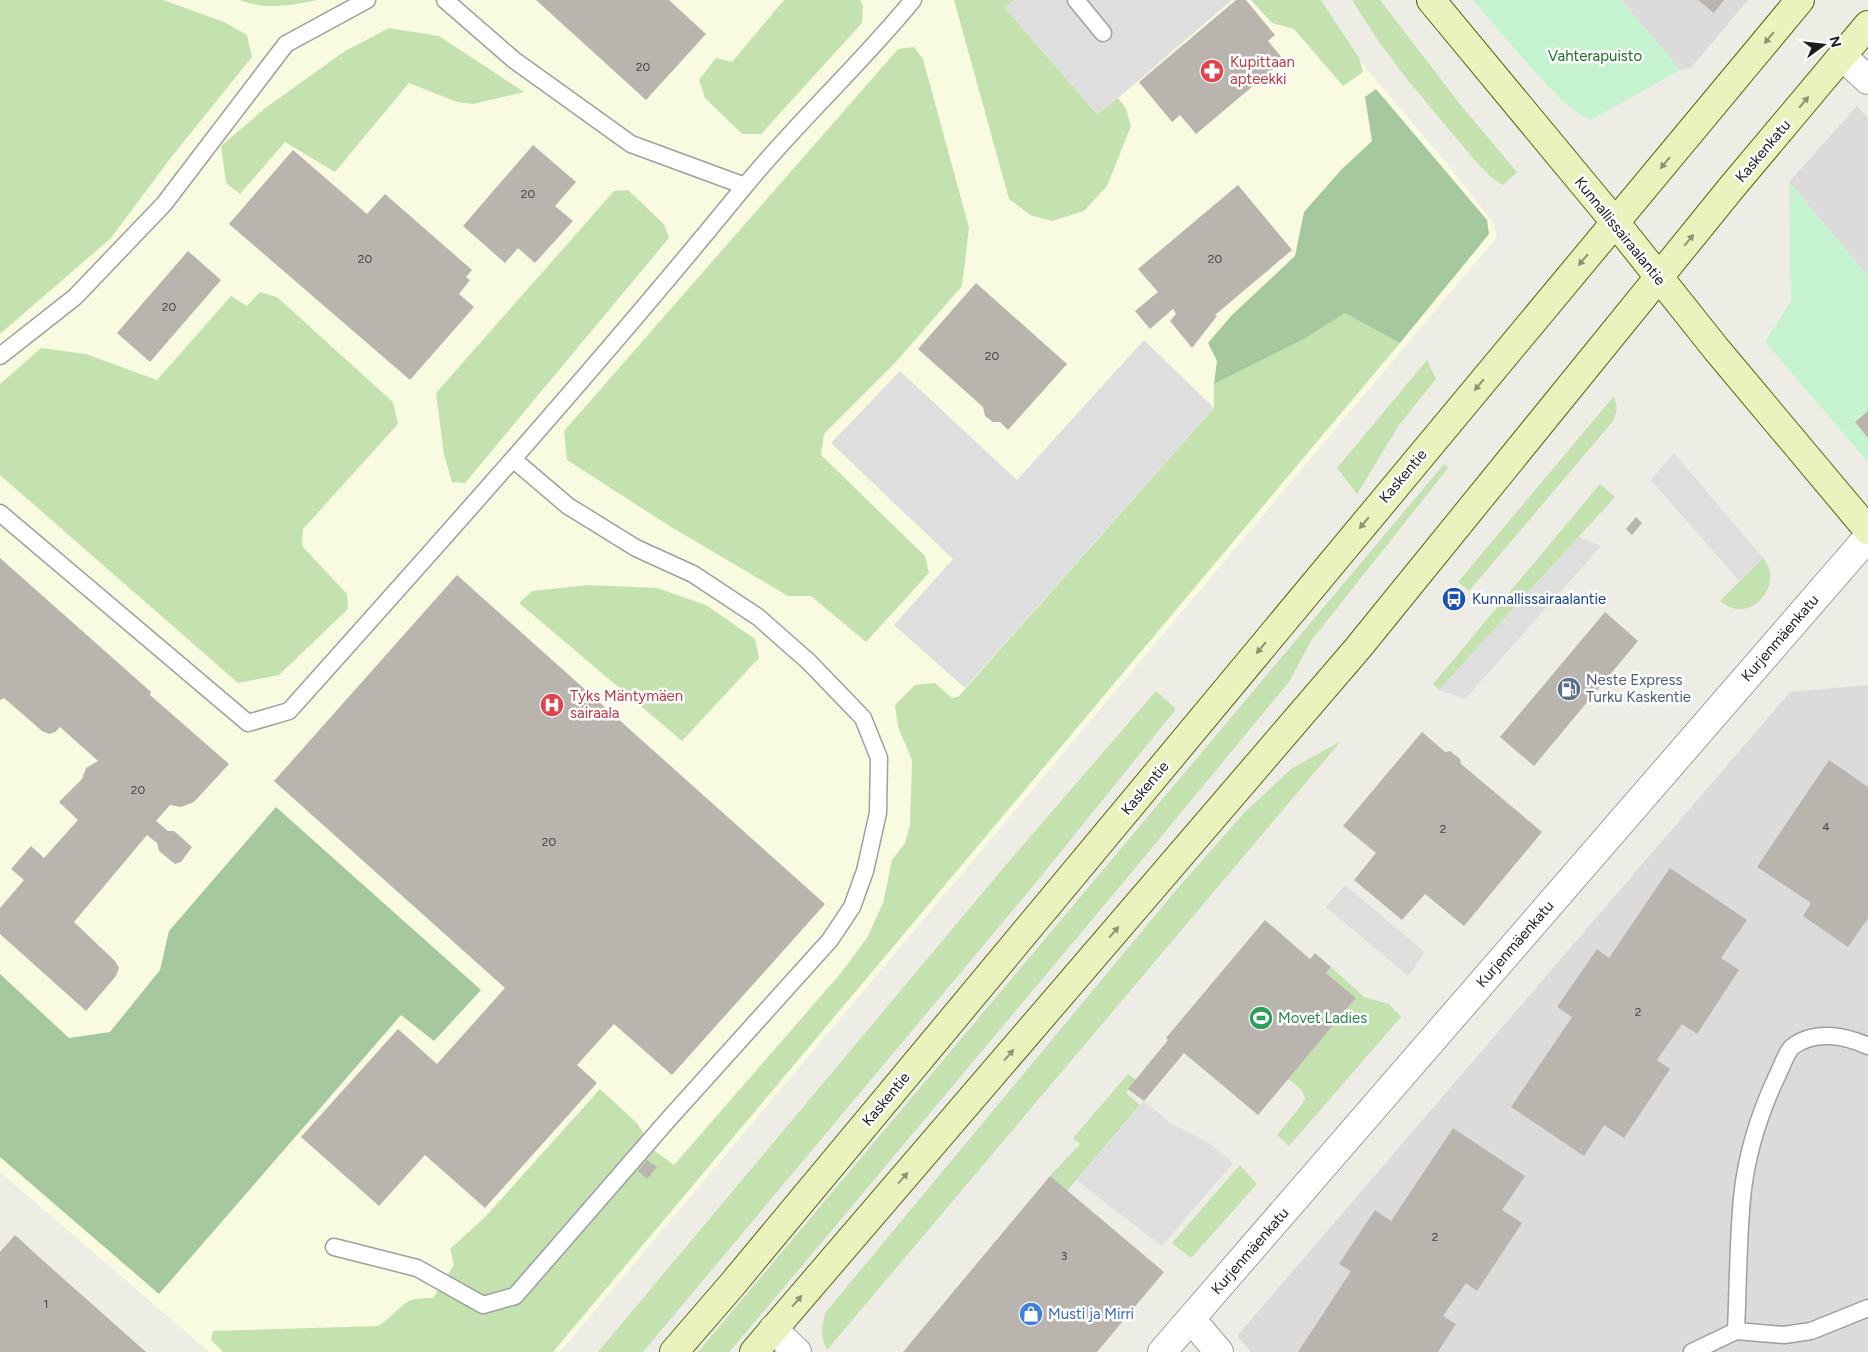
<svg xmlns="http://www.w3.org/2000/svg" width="1868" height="1352" viewBox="0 0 1868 1352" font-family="Figtree,sans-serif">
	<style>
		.residential { fill: #dcdbdb }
		.education { fill: #f8fbe0 }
		.grass { fill: #c3e2b0 }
		.forest { fill: #a6c89e }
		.park { fill: #c6f3cf }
		.parking { fill: #dedede }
		.building { fill: #bab4ae }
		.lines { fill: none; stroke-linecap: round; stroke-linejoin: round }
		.lane-casing { stroke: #9f9f9f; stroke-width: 19 }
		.street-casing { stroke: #9f9f9f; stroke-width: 30 }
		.secondary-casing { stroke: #556811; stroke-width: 30 }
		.lane { stroke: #fff; stroke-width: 16 }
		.street { stroke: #fff; stroke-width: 28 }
		.secondary { stroke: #eaf2be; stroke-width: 28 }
		.oneway { fill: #8e9376 }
		.labels { text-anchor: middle; stroke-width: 5; stroke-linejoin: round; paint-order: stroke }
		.number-label { font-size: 12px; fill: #454442 }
		.park-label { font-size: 15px; fill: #186f28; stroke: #fff }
		.health-label { font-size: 15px; fill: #be3a42; stroke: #fff; text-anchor: start }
		.street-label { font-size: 15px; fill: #1e1e1e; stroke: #fff }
		.transit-label { font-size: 15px; fill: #164399; stroke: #fff; text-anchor: start }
		.service-label { font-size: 15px; fill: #4e5e75; stroke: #fff; text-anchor: start }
		.leisure-label { font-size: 15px; fill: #27864d; stroke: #fff; text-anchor: start }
		.shop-label { font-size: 15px; fill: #366cbe; stroke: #fff; text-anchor: start }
	</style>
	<rect width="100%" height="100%" fill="#edece5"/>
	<!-- residential -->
	<path class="residential" d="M 1621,0 L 1748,0 L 1691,68 L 1680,70 Z
		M 1857,106 L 1868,118 L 1868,276 L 1789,182 Z
		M 1868,685 L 1868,1352 L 1251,1352 L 1237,1336 L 1790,692 Z"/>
	<!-- education -->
	<path class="education" d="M 0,0 L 1308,0 L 1449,166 L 1494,224 L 1497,237 L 560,1352 L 209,1352 L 0,1172 Z"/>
	<!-- grass -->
	<path class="grass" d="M 0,0 L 163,0 L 224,22 L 247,35 L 252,57 L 169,160 L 111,238 L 0,334 Z
		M 240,0 L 317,0 C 291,6 265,10 240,0 Z
		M 784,0 L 860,0 L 863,6 L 862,23 L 761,134 L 742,134 L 705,98 L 699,80 L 716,58 L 732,62 Z
		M 954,0 L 1014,0 L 1005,8 L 1097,114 L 1118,98 L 1126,109 L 1131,126 L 1107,186 L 1084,211 L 1052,221 L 1030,215 L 1009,199 Z
		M 1251,0 L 1321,0 L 1359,58 L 1363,72 L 1343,86 L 1294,29 L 1272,23 Z
		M 1352,0 L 1380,0 L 1463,108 L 1517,172 L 1503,185 L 1493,179 L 1477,163 L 1406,78 L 1379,42 Z
		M 389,28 L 439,36 L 524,92 L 473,104 L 457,102 L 409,83 L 335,172 L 285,142 L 240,194 L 226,183 L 221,146 L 264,109 L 345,51 Z
		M 914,47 L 923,59 L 969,228 L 962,286 L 895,363 L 824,434 L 821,455 L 925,556 L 929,573 L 866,642 L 811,596 L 788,596 L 671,527 L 567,460 L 564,431 L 898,49 Z
		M 628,190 L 664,224 L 669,238 L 465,483 L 452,482 L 444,455 L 436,393 L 614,191 Z
		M 260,292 L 277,297 L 393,402 L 398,424 L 303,529 L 302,546 L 347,594 L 348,609 L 279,675 L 238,683 L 0,475 L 0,384 L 41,348 L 86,354 L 157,380 L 231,296 L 247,306 Z
		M 1345,312 L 1400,343 L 553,1352 L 223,1352 L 211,1340 L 213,1331 L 378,1326 C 390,1319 398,1307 409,1301 C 416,1298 425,1298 433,1298 L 454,1265 L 450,1249 L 486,1216 L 600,1089 L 637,1123 L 655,1151 L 674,1165 L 840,974 L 867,938 L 883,903 L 892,860 L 905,843 L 910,825 L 912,760 L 898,727 L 895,705 L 915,685 L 935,683 L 952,698 L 958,697 L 1214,408 L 1214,384 L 1304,339 Z
		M 1427,360 L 1436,379 L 1399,425 L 1357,494 L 1337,468 Z
		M 1614,396 L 1617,408 L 1614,420 L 1469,591 L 1458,582 Z
		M 1444,464 L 1448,468 L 1311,641 L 1289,682 L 1117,890 L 759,1317 L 729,1352 L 698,1352 Z
		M 1600,484 L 1615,497 L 1439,690 L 1433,684 Z
		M 1763,558 C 1786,585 1749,627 1720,601 Z
		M 589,585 L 657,588 L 706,605 L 755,639 L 759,658 L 682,741 L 519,603 L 532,591 Z
		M 1156,691 L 1176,709 L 1034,885 L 643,1352 L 598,1352 L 1005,866 Z
		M 1341,741 L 827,1350 C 820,1334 822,1329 825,1313 L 1177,889 L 1244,813 L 1291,769 Z
		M 1331,967 L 1364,997 L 1389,1004 L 1401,1017 L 1289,1146 L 1277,1135 L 1301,1106 L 1305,1099 L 1302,1090 L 1288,1079 L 1356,998 L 1326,973 Z
		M 1128,1074 L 1136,1080 L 1126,1093 L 1140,1105 L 1067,1191 L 1050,1176 L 1080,1144 L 1073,1138 Z
		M 1240,1165 L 1257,1184 L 1191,1258 L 1172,1243 Z"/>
	<!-- forest -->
	<path class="forest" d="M 1376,89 L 1487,220 L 1489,234 L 1400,343 L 1345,313 L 1304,339 L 1214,384 L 1217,361 L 1208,343 L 1232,315 L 1295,256 L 1304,212 L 1341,170 L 1372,141 L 1365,97 Z
		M 276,807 L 481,990 L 434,1041 L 401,1015 L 159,1294 L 0,1157 L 0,974 L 69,1038 L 110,1032 L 160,970 L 169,931 Z"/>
	<!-- park -->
	<path class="park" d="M 1473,0 L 1621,0 L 1680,70 L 1591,120 C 1570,111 1554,92 1539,76 C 1516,51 1495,26 1473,0 Z
		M 1789,182 L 1868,276 L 1868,462 L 1765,342 L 1791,301 Z"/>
	<!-- parking -->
	<path class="parking" d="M 1014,0 L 1232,0 L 1118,98 L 1097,114 L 1005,8 Z
		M 1144,340 L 1214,408 L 965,688 L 894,625 L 953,559 L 831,443 L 900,371 L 1017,480 Z
		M 1674,453 L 1763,558 L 1740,582 L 1651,480 Z
		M 1579,537 L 1601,546 L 1465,699 L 1439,690 Z
		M 1345,885 L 1425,952 L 1408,976 L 1326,907 Z
		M 1144,1101 L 1170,1123 L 1209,1143 L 1233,1163 L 1162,1246 L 1103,1201 L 1077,1180 Z"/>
	<!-- building -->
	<path class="building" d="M 536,0 L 669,0 L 706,34 L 646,100 Z
		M 1236,0 L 1246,0 L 1275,35 L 1268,41 L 1284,60 L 1196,134 L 1180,115 L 1172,122 L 1139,82 Z
		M 1698,0 L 1724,0 L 1714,13 Z
		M 533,145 L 576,182 L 555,206 L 573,221 L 535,263 L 518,248 L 505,263 L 463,226 Z
		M 293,150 L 367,214 L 385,194 L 472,270 L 466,277 L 470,280 L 459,294 L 474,307 L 410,380 L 229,224 Z
		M 1238,185 L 1292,250 L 1215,315 L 1217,316 L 1192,348 L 1170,321 L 1176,314 L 1173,309 L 1150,329 L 1135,311 L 1158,292 L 1138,269 Z
		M 188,251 L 221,280 L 150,362 L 117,333 Z
		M 976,283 L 1067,364 L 1008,430 L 1000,422 L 993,422 L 985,416 L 983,407 L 918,349 Z
		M 1868,411 L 1868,438 L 1855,422 Z
		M 1636,517 L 1642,523 L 1632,535 L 1626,529 Z
		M 0,558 L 151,692 L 150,695 L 229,764 L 194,802 L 181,807 L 170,805 L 156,821 L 168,831 L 174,831 L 192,847 L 181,862 L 175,864 L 159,851 L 157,843 L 147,835 L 74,922 L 115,961 L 119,968 L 116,976 L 86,1011 L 0,934 L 0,908 L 24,880 L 11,869 L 31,846 L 44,858 L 78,820 L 59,802 L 82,779 L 86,768 L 98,761 L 60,727 L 55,732 L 49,734 L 42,731 L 4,698 L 0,700 Z
		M 457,575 L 825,904 L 672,1075 L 614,1024 L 577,1065 L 597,1083 L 485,1208 L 425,1155 L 379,1206 L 301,1137 L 398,1029 L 437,1064 L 505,988 L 274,781 Z
		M 1605,612 L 1638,641 L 1534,766 L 1500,737 Z
		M 1422,732 L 1445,752 L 1450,751 L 1460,759 L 1461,764 L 1542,832 L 1464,926 L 1425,894 L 1402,920 L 1354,880 L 1376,853 L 1343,826 Z
		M 1829,760 L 1868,787 L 1868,918 L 1848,947 L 1803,916 L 1811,903 L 1757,867 Z
		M 1670,868 L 1747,920 L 1721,958 L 1739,970 L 1697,1034 L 1682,1024 L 1657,1060 L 1670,1069 L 1624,1138 L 1604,1125 L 1584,1156 L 1511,1107 L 1572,1017 L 1557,1007 L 1597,949 L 1609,958 Z
		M 1265,920 L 1310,959 L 1315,953 L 1331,967 L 1326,973 L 1356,998 L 1258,1115 L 1184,1053 L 1144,1101 L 1128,1089 L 1168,1040 L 1166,1038 Z
		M 1453,1128 L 1525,1176 L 1502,1210 L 1522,1223 L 1477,1291 L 1466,1283 L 1443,1316 L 1456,1324 L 1438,1352 L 1298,1352 L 1351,1271 L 1339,1264 L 1375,1210 L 1391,1221 Z
		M 647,1160 L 657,1167 L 647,1179 L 638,1171 Z
		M 1050,1176 L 1164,1272 L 1097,1352 L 903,1352 Z
		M 15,1235 L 39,1257 L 146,1352 L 0,1352 L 0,1252 Z"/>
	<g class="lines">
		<!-- lane casing -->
		<g class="lane-casing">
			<path id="lane" d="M 445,0 L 514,60 L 631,144 L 745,186
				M 1076,0 L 1103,33
				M 0,356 L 75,297 L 164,204 L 286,44 L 367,0
				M 0,513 L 248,723 L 289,711 C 443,539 598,366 744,187 C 797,122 860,65 913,0
				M 334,1247 L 417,1268 L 483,1305 L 515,1296 L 667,1121 L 830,940 L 852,907 L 865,871 L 878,813 L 879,758 L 863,718 L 809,662 L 758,617 L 693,574 L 636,548 L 568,506 L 514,460
				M 1736,1331 C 1738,1286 1738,1241 1742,1198 C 1746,1156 1760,1112 1778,1074 C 1782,1066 1786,1053 1792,1047 C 1814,1030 1844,1035 1868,1046
				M 1692,1352 L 1736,1331 L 1784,1335 L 1811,1331 L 1868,1308"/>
		</g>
		<!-- street casing -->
		<g class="street-casing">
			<path id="street" d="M 1842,56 L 1868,80
				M 1191,1319 L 1219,1352
				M 773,1329 L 797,1352
				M 1162,1352 L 1868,537"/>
		</g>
		<!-- secondary casing -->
		<g class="secondary-casing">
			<path id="secondary" d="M 1431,0 L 1615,222 L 1717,350 L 1868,530
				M 674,1352 L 731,1286 L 1800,0
				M 754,1352 L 1358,648 L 1732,187 L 1868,25"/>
		</g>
		<!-- lane -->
		<use href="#lane" class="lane"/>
		<!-- street -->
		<use href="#street" class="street"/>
		<!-- secondary -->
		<use href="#secondary" class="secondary"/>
	</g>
	<!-- one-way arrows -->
	<defs><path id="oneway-solid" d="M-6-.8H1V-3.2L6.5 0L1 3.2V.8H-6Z" transform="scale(1.25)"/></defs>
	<g class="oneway">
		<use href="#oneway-solid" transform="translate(1769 38) rotate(129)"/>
		<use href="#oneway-solid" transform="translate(1804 102) rotate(-50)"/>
		<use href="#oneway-solid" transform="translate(1665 163) rotate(130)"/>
		<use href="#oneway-solid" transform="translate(1689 240) rotate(-51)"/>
		<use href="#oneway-solid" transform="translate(1583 260) rotate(130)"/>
		<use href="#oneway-solid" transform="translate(1479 385) rotate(130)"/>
		<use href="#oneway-solid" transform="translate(1364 523) rotate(130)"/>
		<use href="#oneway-solid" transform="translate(1261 648) rotate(130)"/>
		<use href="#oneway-solid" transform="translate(1114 932) rotate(-49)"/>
		<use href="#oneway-solid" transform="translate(1009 1055) rotate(-49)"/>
		<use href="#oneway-solid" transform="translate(903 1178) rotate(-49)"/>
		<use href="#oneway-solid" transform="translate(797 1301) rotate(-49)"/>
	</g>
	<!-- icons -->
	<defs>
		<g id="pharmacy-disc" transform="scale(1.25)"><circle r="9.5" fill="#e0444e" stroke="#fff"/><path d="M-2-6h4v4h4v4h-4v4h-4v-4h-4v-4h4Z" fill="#fff"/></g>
		<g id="bus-disc" transform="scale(1.25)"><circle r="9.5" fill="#1a4fb4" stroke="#fff"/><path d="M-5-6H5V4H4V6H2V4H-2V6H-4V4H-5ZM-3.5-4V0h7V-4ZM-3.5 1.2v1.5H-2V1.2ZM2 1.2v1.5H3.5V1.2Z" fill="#fff"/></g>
		<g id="fuel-disc" transform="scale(1.25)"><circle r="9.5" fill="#5c6f8a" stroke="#fff"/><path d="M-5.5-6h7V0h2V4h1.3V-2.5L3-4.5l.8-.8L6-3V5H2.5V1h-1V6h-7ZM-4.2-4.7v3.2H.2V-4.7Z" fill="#fff"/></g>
		<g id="hospital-disc" transform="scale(1.25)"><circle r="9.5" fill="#e0444e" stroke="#fff"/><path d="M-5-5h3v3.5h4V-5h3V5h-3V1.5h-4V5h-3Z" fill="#fff"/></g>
		<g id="stadium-disc" transform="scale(1.25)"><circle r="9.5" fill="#2e9e5b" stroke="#fff"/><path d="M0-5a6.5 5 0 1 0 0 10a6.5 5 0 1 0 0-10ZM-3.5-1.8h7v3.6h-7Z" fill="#fff"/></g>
		<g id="shop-disc" transform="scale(1.25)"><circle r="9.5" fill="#3f7fe0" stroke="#fff"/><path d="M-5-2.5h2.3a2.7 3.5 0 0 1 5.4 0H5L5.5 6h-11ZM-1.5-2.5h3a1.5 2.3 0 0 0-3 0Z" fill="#fff"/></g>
	</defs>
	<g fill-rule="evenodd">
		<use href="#pharmacy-disc" x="1212" y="71"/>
		<use href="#bus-disc" x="1454" y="599"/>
		<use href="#fuel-disc" x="1569" y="689"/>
		<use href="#hospital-disc" x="552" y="705"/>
		<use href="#stadium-disc" x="1261" y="1018"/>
		<use href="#shop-disc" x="1031" y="1314"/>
	</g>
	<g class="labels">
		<!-- number labels -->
		<g class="number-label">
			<text x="643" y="71">20</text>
			<text x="528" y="198">20</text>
			<text x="365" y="263">20</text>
			<text x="1215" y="263">20</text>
			<text x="169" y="311">20</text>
			<text x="992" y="360">20</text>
			<text x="138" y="794">20</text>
			<text x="1826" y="831">4</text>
			<text x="1443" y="833">2</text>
			<text x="549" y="846">20</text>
			<text x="1638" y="1016">2</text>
			<text x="1435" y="1241">2</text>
			<text x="1064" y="1260">3</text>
			<text x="46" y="1308">1</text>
		</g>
		<!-- park labels -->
		<g class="park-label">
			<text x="1595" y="61">Vahterapuisto</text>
		</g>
		<!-- health labels -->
		<g class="health-label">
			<text x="1230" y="67">Kupittaan<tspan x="1230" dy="17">apteekki</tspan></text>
			<text x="570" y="701">Tyks Mäntymäen<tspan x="570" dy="17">sairaala</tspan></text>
		</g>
		<!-- street labels -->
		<g class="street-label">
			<text transform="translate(1763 151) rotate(-50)" y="5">Kaskenkatu</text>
			<text transform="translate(1620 231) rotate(51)" y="5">Kunnallissairaalantie</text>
			<text transform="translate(1403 476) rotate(-50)" y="5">Kaskentie</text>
			<text transform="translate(1780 638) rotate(-49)" y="5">Kurjenmäenkatu</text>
			<text transform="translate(1145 788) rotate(-50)" y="5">Kaskentie</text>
			<text transform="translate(1515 944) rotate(-49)" y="5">Kurjenmäenkatu</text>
			<text transform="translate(886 1099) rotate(-50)" y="5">Kaskentie</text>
			<text transform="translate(1250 1251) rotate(-49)" y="5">Kurjenmäenkatu</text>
		</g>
		<!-- transit labels -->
		<g class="transit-label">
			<text x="1472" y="604">Kunnallissairaalantie</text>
		</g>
		<!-- service labels -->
		<g class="service-label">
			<text x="1586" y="685">Neste Express<tspan x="1586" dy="17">Turku Kaskentie</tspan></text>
		</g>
		<!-- leisure labels -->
		<g class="leisure-label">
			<text x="1278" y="1023">Movet Ladies</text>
		</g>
		<!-- shop labels -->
		<g class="shop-label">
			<text x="1048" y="1319">Musti ja Mirri</text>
		</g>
	</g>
	<!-- north arrow -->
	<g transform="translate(1823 45) rotate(75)" stroke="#ffffff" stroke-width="4" paint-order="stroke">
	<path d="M0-4L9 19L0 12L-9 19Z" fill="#1e1e1e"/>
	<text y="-8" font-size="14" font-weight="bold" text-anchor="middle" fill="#1e1e1e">N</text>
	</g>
</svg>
